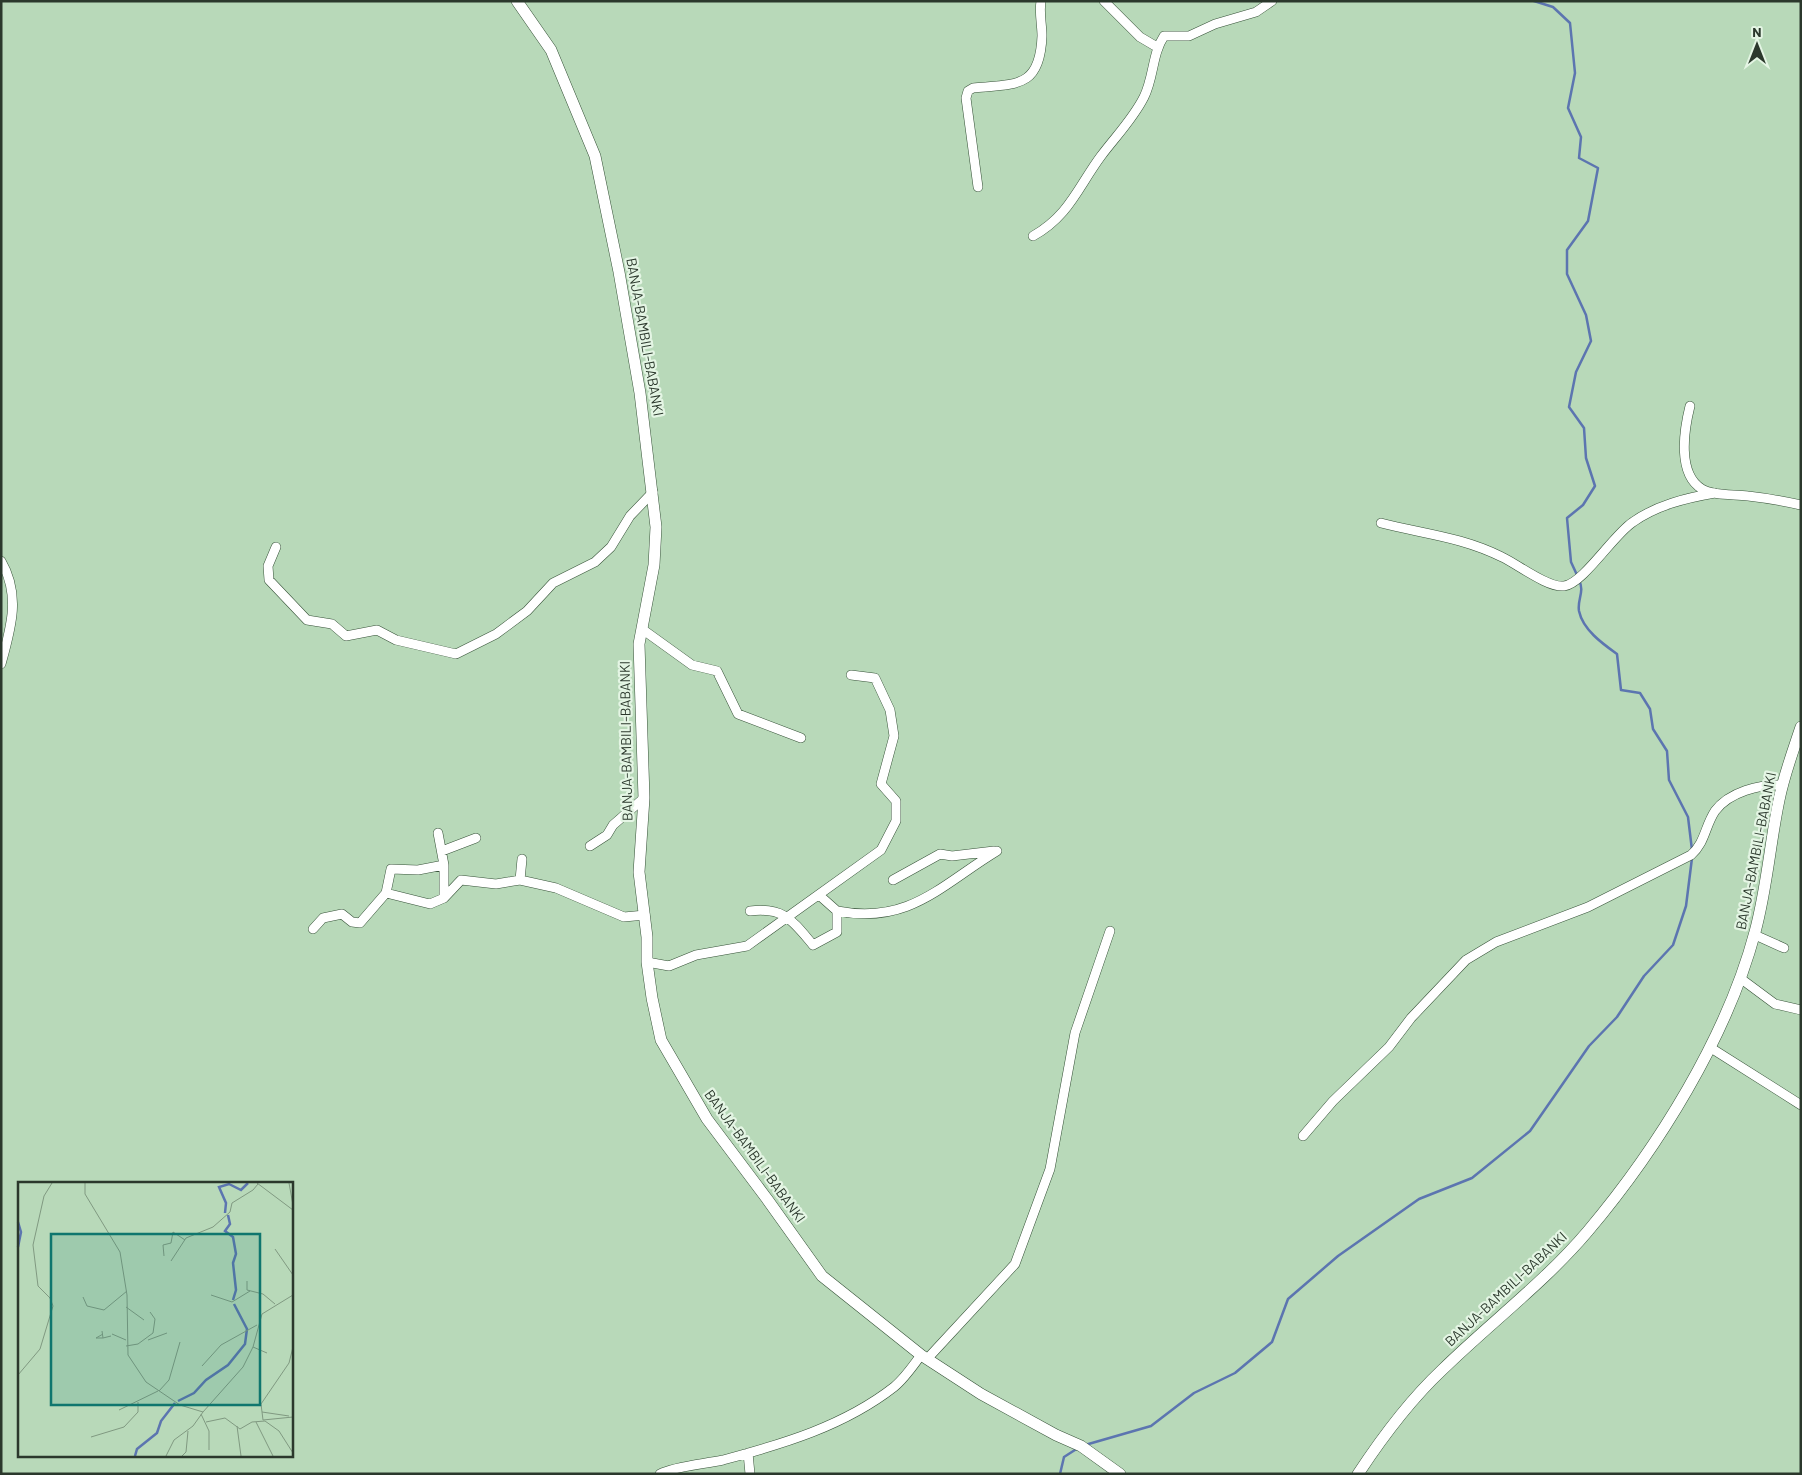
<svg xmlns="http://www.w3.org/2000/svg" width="1802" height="1475" viewBox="0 0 1802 1475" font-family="Barlow,sans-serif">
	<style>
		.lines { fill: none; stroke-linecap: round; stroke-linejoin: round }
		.stream { stroke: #5c75b0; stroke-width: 2.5 }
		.minor-casing { stroke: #365238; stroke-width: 10 }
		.tertiary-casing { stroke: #365238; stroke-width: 12 }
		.minor { stroke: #fff; stroke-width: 9 }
		.tertiary { stroke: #fff; stroke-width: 11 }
		.labels { text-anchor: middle; stroke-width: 4.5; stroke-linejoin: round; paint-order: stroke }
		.street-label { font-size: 14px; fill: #2b382c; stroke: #e4f5e4 }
		.inset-river { fill: none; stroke: #5c75b0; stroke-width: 2.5 }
		.inset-road { fill: none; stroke: #809981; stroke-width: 1 }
		.view { fill: #0f766e; fill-opacity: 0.15; stroke: #0f766e; stroke-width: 2.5 }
		.inset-edge { fill: none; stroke: #2b382c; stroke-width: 2.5 }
	</style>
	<rect width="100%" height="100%" fill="#b8d9b9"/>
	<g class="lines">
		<!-- stream -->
		<path class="stream" d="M 1534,1 L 1553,7 L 1570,23 L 1575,73 L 1568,108 L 1581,137 L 1579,158 L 1598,168 L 1588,221 L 1567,250 L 1567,274 L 1586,315 L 1591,341 L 1576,372 L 1569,407 L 1584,428 L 1586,458 L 1595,486 L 1583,505 L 1567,518 L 1571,562 L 1577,575
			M 1579,580 C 1585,592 1577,599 1579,611 C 1583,630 1603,644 1617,654 L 1621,690 L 1640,693 L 1650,709 L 1653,729 L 1667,751 L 1669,780 L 1688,817 L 1692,850
			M 1085,1445 L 1151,1426 L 1194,1393 L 1235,1373 L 1272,1342 L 1288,1299 L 1338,1256 L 1419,1199 L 1472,1178 L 1530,1131 L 1589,1046 L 1617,1017 L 1644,976 L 1673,945 L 1686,906 L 1692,858
			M 1060,1474 L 1064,1457 L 1078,1448"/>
		<!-- minor casing -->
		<g class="minor-casing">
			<path id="minor" d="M 1104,1 L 1140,37 L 1157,47
				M 978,187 L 966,98 L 968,91 L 973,88 C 1017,84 1040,88 1042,36 C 1042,25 1039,13 1041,1
				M 1033,236 C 1069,216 1078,187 1101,156 C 1116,136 1133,119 1144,97 C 1154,77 1152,54 1164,36 L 1189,36 L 1215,24 L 1256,12 L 1272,1
				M 1690,406 C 1684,430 1677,474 1702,489 C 1714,496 1734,494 1748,496 C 1766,498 1783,501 1801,505
				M 1381,523 C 1424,534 1462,537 1502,557 C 1517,564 1548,588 1564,586 C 1583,584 1614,534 1633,522 C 1657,505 1686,498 1715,493
				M 276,547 L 268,566 L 269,580 L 307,620 L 332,624 L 346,636 L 377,630 L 396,640 L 456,654 L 496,634 L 527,611 L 553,583 L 595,562 L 611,547 L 630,516 L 653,492
				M 1,561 C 21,595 11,628 1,664
				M 642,629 L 692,665 L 717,671 L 738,714 L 801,738
				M 438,833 L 444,865 L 444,898 L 461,880 L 496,884 L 520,880
				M 590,846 L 607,835 L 613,825 L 644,798
				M 442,851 L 476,838
				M 522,859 L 520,880 L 556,888 L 624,917 L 645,915
				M 893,880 L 940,854 L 952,856 L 994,851
				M 444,898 L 430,904 L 386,893 L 391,869 L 418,870 L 444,865
				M 750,911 C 784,907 792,920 813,945 L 837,932 L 837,911 L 819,895
				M 837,911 C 909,925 941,885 997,851
				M 313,929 L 323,918 L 342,914 L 352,922 L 360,923 L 386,893
				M 1755,935 L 1784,948
				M 647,962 L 669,966 L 696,955 L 747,946 L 881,850 L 896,821 L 896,801 L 881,784 L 894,736 L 890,710 L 875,678 L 851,675
				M 1740,978 L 1775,1004 L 1801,1010
				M 1711,1048 L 1801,1105
				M 1303,1136 L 1333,1101 L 1389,1047 L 1411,1018 L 1466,960 L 1496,942 L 1588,907 L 1691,855 C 1705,843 1705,826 1715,811 C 1729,792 1760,784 1782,785
				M 928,1358 L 1015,1264 L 1050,1169 L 1075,1033 L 1110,931
				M 748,1453 L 750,1474
				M 660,1474 C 675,1466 705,1464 723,1460 C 783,1444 844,1426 894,1387 C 904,1379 913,1366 921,1355"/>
		</g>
		<!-- tertiary casing -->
		<g class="tertiary-casing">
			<path id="tertiary" d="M 517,1 L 551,50 L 595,156 L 619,272 L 640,393 L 656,527 L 654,565 L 639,644 L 644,798 L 639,872 L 647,937 L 647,962 L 652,998 L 661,1040 L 707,1119 L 767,1199 L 822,1276 L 921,1355 L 981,1394 L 1056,1435 L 1081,1446 L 1120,1474
				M 1358,1474 C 1383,1436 1409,1401 1442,1370 C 1490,1323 1545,1282 1588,1231 C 1658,1148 1727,1037 1755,932 C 1767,888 1770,843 1779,800 C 1784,775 1793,751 1801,727"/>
		</g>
		<!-- minor -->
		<use href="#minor" class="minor"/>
		<!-- tertiary -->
		<use href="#tertiary" class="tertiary"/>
	</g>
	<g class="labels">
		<!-- street labels -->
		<g class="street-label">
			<text transform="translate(645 337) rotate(80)" y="5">BANJA-BAMBILI-BABANKI</text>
			<text transform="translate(626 741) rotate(-91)" y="5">BANJA-BAMBILI-BABANKI</text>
			<text transform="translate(1756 851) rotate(-79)" y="5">BANJA-BAMBILI-BABANKI</text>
			<text transform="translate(755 1156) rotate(54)" y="5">BANJA-BAMBILI-BABANKI</text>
			<text transform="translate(1506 1289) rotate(-43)" y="5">BANJA-BAMBILI-BABANKI</text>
		</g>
	</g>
	<!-- overview -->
	<g transform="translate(18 1182)">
		<rect width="275" height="275" fill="#b8d9b9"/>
		<path class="inset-river" d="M 207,31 L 208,21 L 201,5 L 211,2 L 223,8 L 230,1M 210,33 L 212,42 L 207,49 L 215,55 L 218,72 L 215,81 L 218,108 L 215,118M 0,40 L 3,50 L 0,65M 160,219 L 176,211 L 188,198 L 210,183 L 227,162 L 229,147 L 216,122M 117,274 L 119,267 L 139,251 L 143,239 L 157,221"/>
		<path class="inset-road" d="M 67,1 L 67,12 L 102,70 L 109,113 L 110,173 L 128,200 L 162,223 L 185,230 L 225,185 L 235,165 L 244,132 L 275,113M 239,1 L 275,28M 271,1 L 275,23M 257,67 L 275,93M 146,74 L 145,63 L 153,61 L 155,50 L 167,58M 153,79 L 168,56 L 195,45 L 212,30 L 214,21 L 235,8 L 240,2M 229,99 L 229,108 L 245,112 L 257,122M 193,113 L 214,120 L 232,109M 65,115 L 69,124 L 86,128 L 109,109M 108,125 L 126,138M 84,149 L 85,156 L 93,154M 94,152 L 108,158M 85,156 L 78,156 L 85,152M 130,158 L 149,151M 108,164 L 120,162 L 135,151 L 137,137 L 132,130M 235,165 L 249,171M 275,165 L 271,181 L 243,222 L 245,238 L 275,235M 184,184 L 203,163 L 239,143M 0,193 L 22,167 L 35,124 L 32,116 L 20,104 L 15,63 L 26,14 L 34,1M 141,209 L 151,198 L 162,160M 101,228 L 140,209M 244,230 L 271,234M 183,232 L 191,249 L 191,268M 188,240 L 207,236 L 222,247 L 234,240 L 247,239 L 261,249 L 275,271M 238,240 L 255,274M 219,244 L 223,274M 73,255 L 106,245 L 120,230 L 120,220M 148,274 L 156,258 L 175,244 L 185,230M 164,274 L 168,270 L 170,249"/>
		<path class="view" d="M 33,52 L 242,52 L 242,223 L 33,223 Z"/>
		<rect width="275" height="275" class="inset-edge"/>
	</g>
	<!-- border -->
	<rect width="1802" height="1475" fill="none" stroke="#2b382c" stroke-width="5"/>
	<!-- north arrow -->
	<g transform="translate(1757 45)" stroke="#e4f5e4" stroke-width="4" paint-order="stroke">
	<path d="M0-4L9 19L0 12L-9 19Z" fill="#2b382c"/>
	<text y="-8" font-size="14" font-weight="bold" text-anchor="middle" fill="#2b382c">N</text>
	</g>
</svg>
